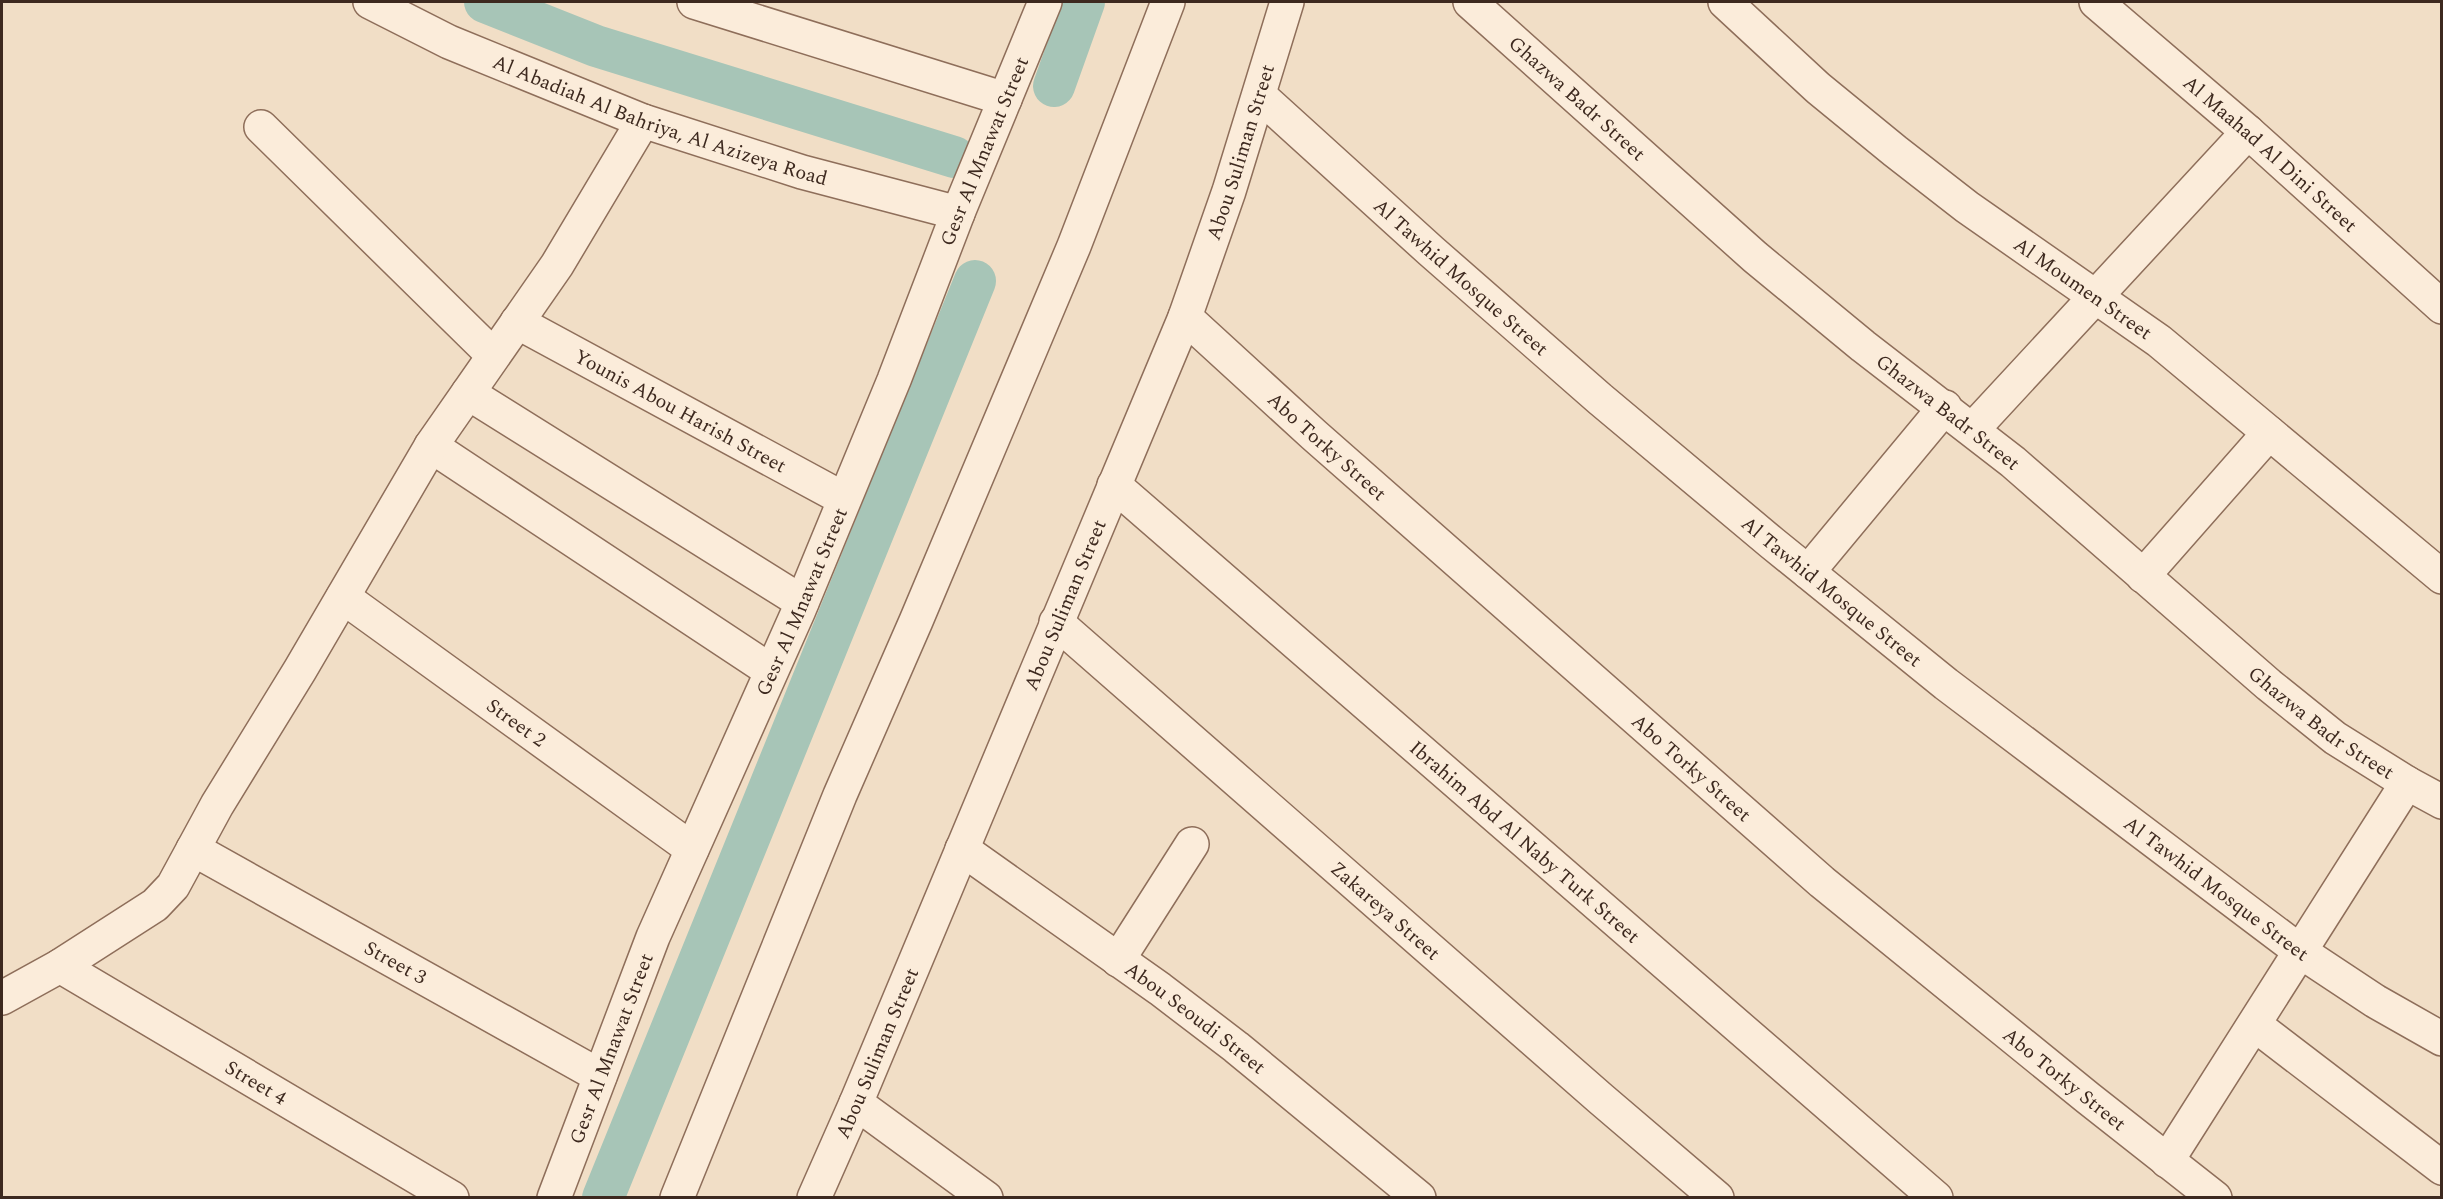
<svg xmlns="http://www.w3.org/2000/svg" width="2443" height="1199" viewBox="0 0 2443 1199" font-family="Spectral,serif">
	<style>
		.lines { fill: none; stroke-linecap: round; stroke-linejoin: round }
		.canal { stroke: #a7c5b7; stroke-width: 42 }
		.minor-casing { stroke: #8e6e5a; stroke-width: 36 }
		.minor { stroke: #fbecda; stroke-width: 33 }
		.labels { text-anchor: middle; stroke-width: 6; stroke-linejoin: round; paint-order: stroke }
		.street-label { font-size: 20px; fill: #3d291f; stroke: #f8e9d6 }
	</style>
	<rect width="100%" height="100%" fill="#f1dec6"/>
	<g class="lines">
		<!-- canal -->
		<path class="canal" d="M 485,2 L 596,46 L 954,157
			M 1054,86 L 1084,2
			M 603,1198 L 975,281"/>
		<!-- minor casing -->
		<g class="minor-casing">
			<g id="minor">
				<path id="s1" d="M 370,2 L 449,42 L 643,121 L 802,172 L 958,213"/>
				<path d="M 694,2 L 1005,99"/>
				<path id="s2" d="M 1470,2 L 1755,257 L 1863,346 L 2013,462 L 2269,685 L 2335,738 L 2407,783 L 2442,802"/>
				<path id="s3" d="M 1725,2 L 1818,88 L 1895,151 L 1967,207 L 2159,341 L 2442,577"/>
				<path id="s4" d="M 2096,2 L 2248,132 L 2442,307"/>
				<path id="s5" d="M 1259,95 L 1431,251 L 1600,399 L 1772,543 L 1946,684 L 2301,952 L 2375,1001 L 2442,1039"/>
				<path d="M 261,127 L 493,355"/>
				<path id="s6" d="M 1185,317 L 1314,435 L 1822,882 L 2088,1098 L 2215,1198"/>
				<path id="s7" d="M 517,322 L 844,499"/>
				<path d="M 468,393 L 802,602"/>
				<path d="M 1973,429 L 2248,132"/>
				<path d="M 431,446 L 771,671"/>
				<path id="s8" d="M 1114,485 L 1936,1198"/>
				<path d="M 1808,572 L 1945,407"/>
				<path d="M 2143,576 L 2269,433"/>
				<path id="s9" d="M 343,597 L 692,849"/>
				<path id="s10" d="M 1056,622 L 1601,1099 L 1717,1198"/>
				<path id="s11" d="M 193,849 L 600,1076"/>
				<path id="s12" d="M 962,849 L 1160,989 L 1236,1047 L 1419,1198"/>
				<path d="M 1118,960 L 1192,844"/>
				<path id="s13" d="M 60,966 L 452,1198"/>
				<path d="M 2,998 L 60,966 L 155,905 L 173,886 L 217,805 L 300,670 L 431,446 L 557,265 L 643,121"/>
				<path d="M 2255,1025 L 2442,1168"/>
				<path d="M 856,1103 L 986,1198"/>
				<path d="M 2167,1161 L 2407,783"/>
				<path id="s14" d="M 554,1198 L 653,937 L 799,610 L 894,380 L 958,213 L 1045,2"/>
				<path d="M 677,1198 L 840,795 L 916,621 L 1074,246 L 1168,2"/>
				<path id="s15" d="M 814,1198 L 856,1103 L 1185,317 L 1229,191 L 1287,2"/>
			</g>
		</g>
		<!-- minor -->
		<use href="#minor" class="minor"/>
	</g>
	<g class="labels">
		<!-- street labels -->
		<g class="street-label">
			<text dy="7" stroke="none"><textPath href="#s2" startOffset="144">Ghazwa Badr Street</textPath></text>
			<text dy="7" stroke="none"><textPath href="#s1" startOffset="314">Al Abadiah Al Bahriya, Al Azizeya Road</textPath></text>
			<text dy="7" stroke="none"><textPath href="#s14" startOffset="1132">Gesr Al Mnawat Street</textPath></text>
			<text dy="7" stroke="none"><textPath href="#s15" startOffset="1130">Abou Suliman Street</textPath></text>
			<text dy="7" stroke="none"><textPath href="#s4" startOffset="231">Al Maahad Al Dini Street</textPath></text>
			<text dy="7" stroke="none"><textPath href="#s5" startOffset="272">Al Tawhid Mosque Street</textPath></text>
			<text dy="7" stroke="none"><textPath href="#s3" startOffset="459">Al Moumen Street</textPath></text>
			<text dy="7" stroke="none"><textPath href="#s7" startOffset="186">Younis Abou Harish Street</textPath></text>
			<text dy="7" stroke="none"><textPath href="#s2" startOffset="630">Ghazwa Badr Street</textPath></text>
			<text dy="7" stroke="none"><textPath href="#s6" startOffset="192">Abo Torky Street</textPath></text>
			<text dy="7" stroke="none"><textPath href="#s5" startOffset="758">Al Tawhid Mosque Street</textPath></text>
			<text dy="7" stroke="none"><textPath href="#s14" startOffset="646">Gesr Al Mnawat Street</textPath></text>
			<text dy="7" stroke="none"><textPath href="#s15" startOffset="644">Abou Suliman Street</textPath></text>
			<text dy="7" stroke="none"><textPath href="#s2" startOffset="1116">Ghazwa Badr Street</textPath></text>
			<text dy="7" stroke="none"><textPath href="#s9" startOffset="214">Street 2</textPath></text>
			<text dy="7" stroke="none"><textPath href="#s6" startOffset="678">Abo Torky Street</textPath></text>
			<text dy="7" stroke="none"><textPath href="#s8" startOffset="544">Ibrahim Abd Al Naby Turk Street</textPath></text>
			<text dy="7" stroke="none"><textPath href="#s5" startOffset="1244">Al Tawhid Mosque Street</textPath></text>
			<text dy="7" stroke="none"><textPath href="#s10" startOffset="438">Zakareya Street</textPath></text>
			<text dy="7" stroke="none"><textPath href="#s11" startOffset="232">Street 3</textPath></text>
			<text dy="7" stroke="none"><textPath href="#s12" startOffset="288">Abou Seoudi Street</textPath></text>
			<text dy="7" stroke="none"><textPath href="#s14" startOffset="160">Gesr Al Mnawat Street</textPath></text>
			<text dy="7" stroke="none"><textPath href="#s15" startOffset="158">Abou Suliman Street</textPath></text>
			<text dy="7" stroke="none"><textPath href="#s6" startOffset="1164">Abo Torky Street</textPath></text>
			<text dy="7" stroke="none"><textPath href="#s13" startOffset="228">Street 4</textPath></text>
		</g>
	</g>
	<!-- border -->
	<rect width="2443" height="1199" fill="none" stroke="#3d291f" stroke-width="6"/>
</svg>
